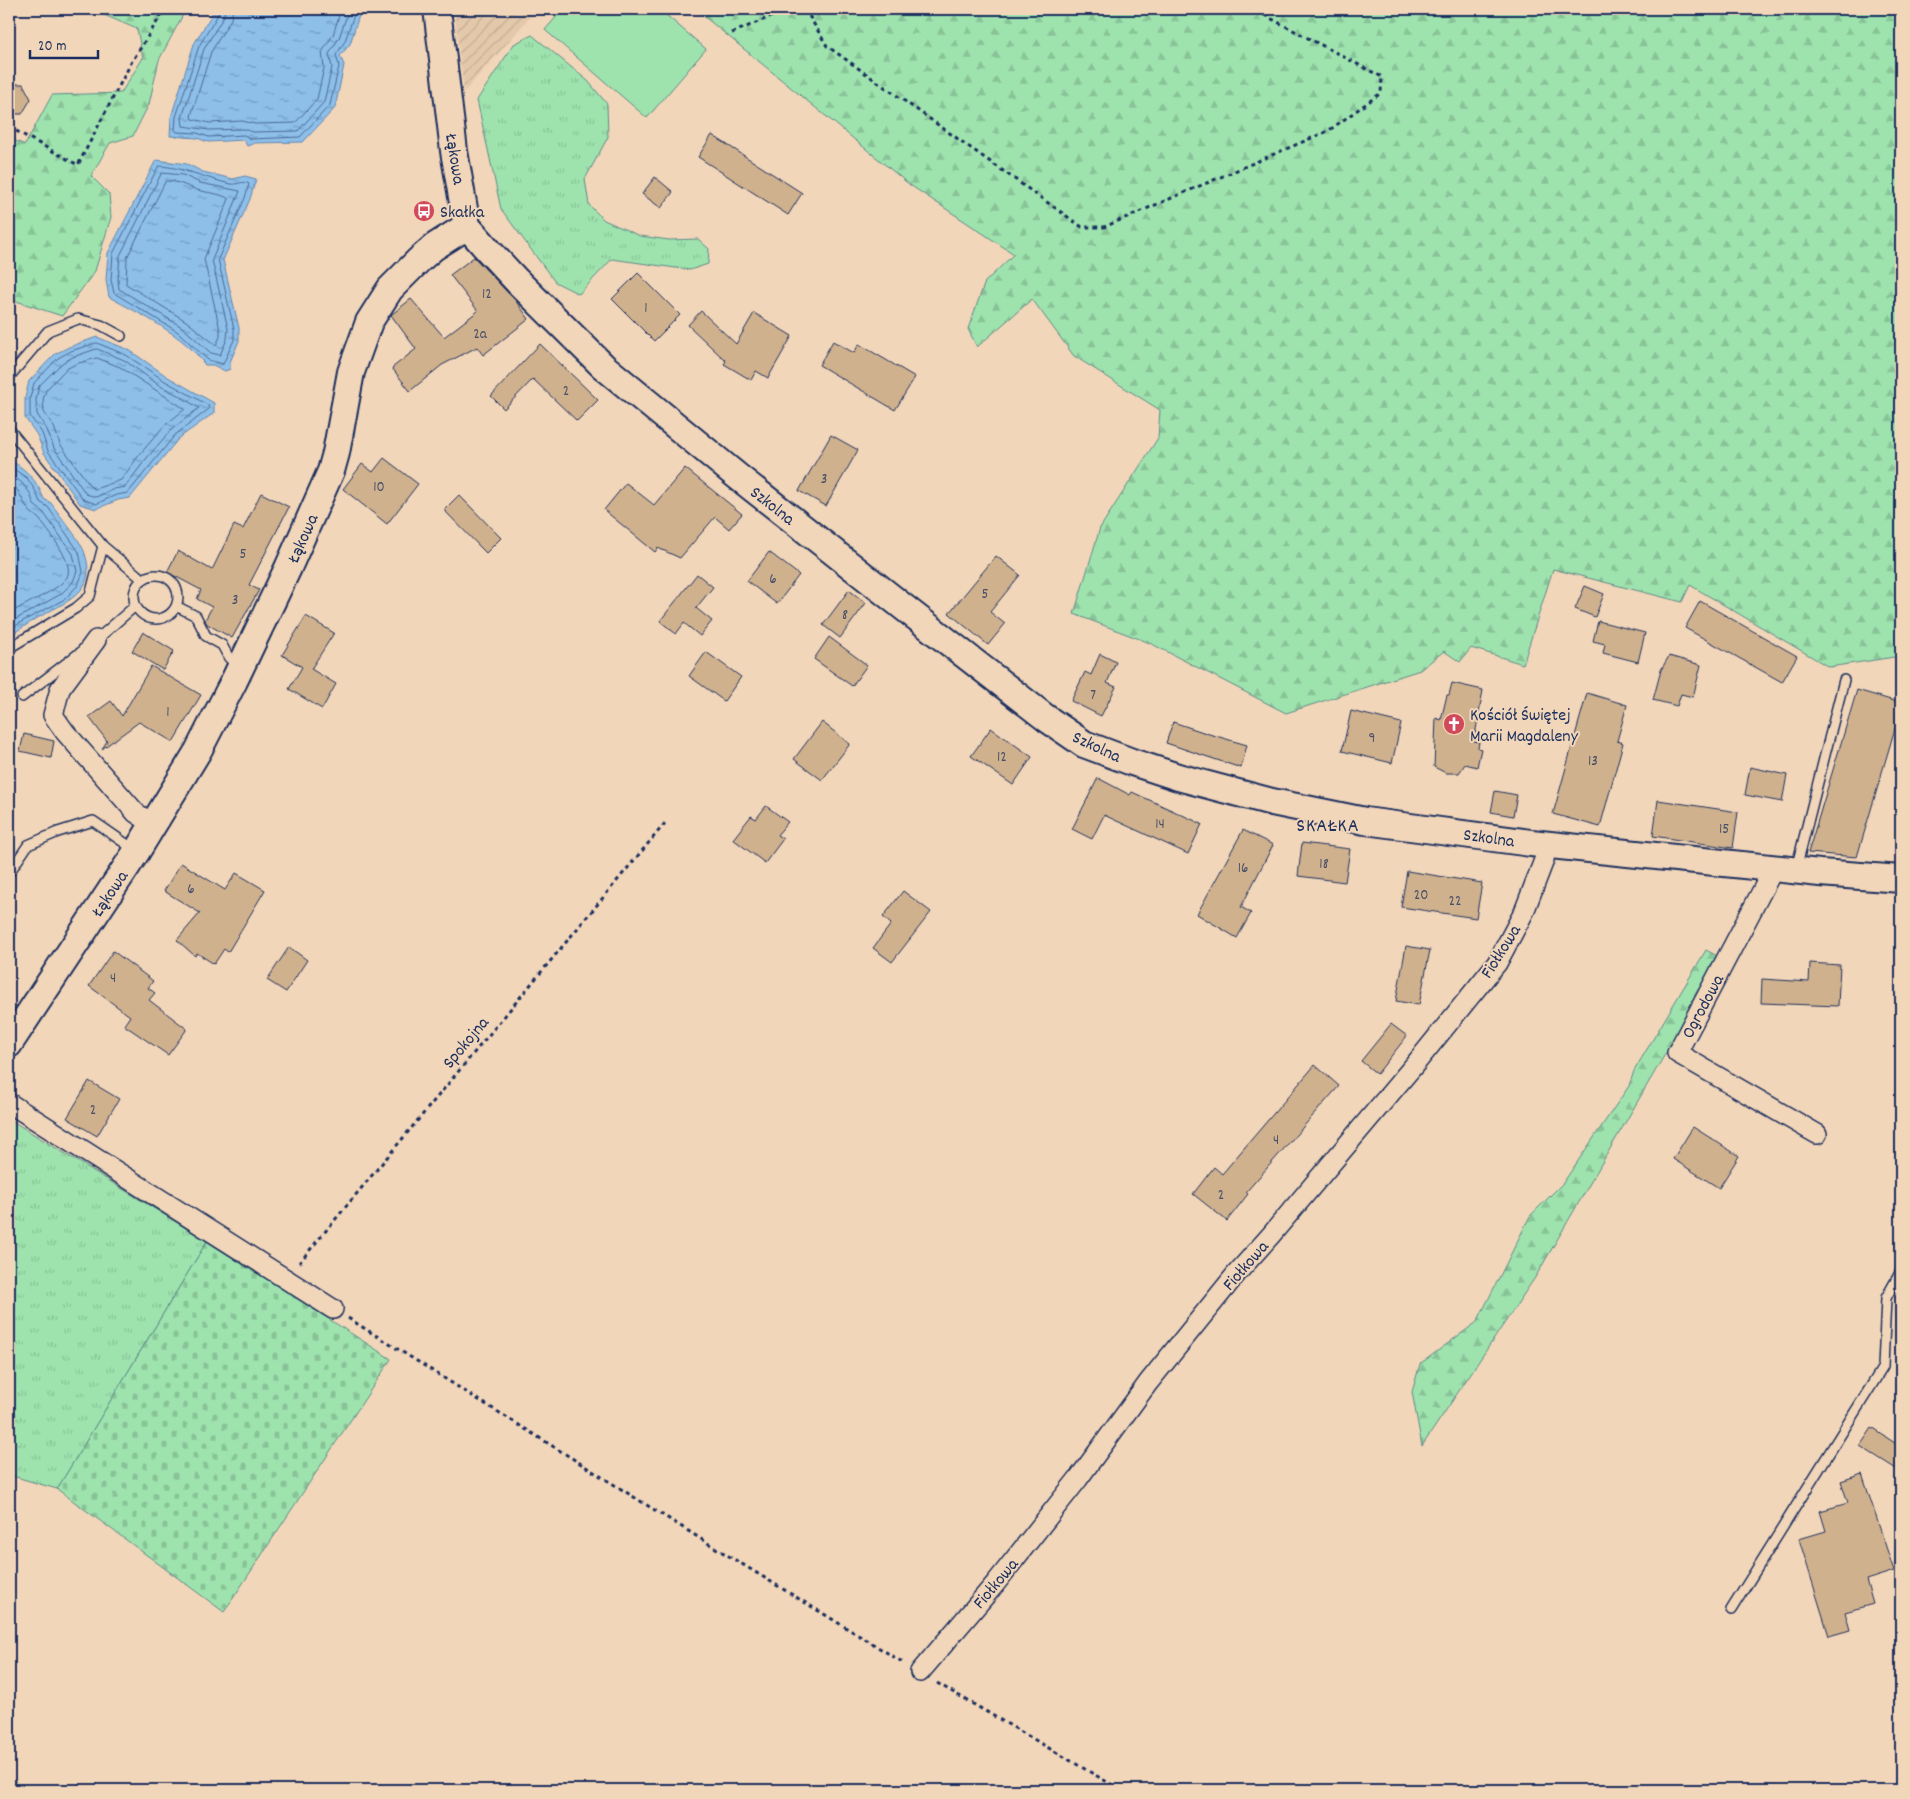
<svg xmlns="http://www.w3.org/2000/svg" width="1910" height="1799" viewBox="0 0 1910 1799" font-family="Dekko,sans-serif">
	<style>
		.industrial { fill: url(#industrial-furrows) }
		.green { fill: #9ee3ae; stroke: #5c8986 }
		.forest { fill: url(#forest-firs); stroke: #5c8986 }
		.cemetery { fill: url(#cemetery-stones); stroke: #5c8986 }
		.park { fill: url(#park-tufts); stroke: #5c8986 }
		.water { fill: url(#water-ripples); stroke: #5f85b1 }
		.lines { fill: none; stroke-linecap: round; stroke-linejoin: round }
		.shore { stroke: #496996; stroke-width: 1 }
		.building { fill: #d0b18d; stroke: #1b2f5e }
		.lane-casing { stroke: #1b2f5e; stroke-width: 12 }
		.street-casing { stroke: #1b2f5e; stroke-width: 22 }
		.secondary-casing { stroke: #1b2f5e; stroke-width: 30 }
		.path { stroke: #1b2f5e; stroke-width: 3; stroke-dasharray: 4 4; stroke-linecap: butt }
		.lane { stroke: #f2d6b9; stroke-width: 9 }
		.street { stroke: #f2d6b9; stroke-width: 19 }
		.secondary { stroke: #f2d6b9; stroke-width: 26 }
		.labels { text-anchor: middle; stroke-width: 4; stroke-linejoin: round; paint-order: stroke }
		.number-label { font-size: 15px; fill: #48506a }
		.street-label { font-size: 18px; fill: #1b2f5e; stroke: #f2d6b9 }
		.poi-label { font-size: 18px; fill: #1b2f5e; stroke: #f2d6b9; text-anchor: start }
		.quarter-label { font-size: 20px; letter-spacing: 1px; fill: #1b2f5e; stroke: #f2d6b9 }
	</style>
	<defs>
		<pattern id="industrial-furrows" width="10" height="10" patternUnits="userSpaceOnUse" patternTransform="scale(1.25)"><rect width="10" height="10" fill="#e4c8aa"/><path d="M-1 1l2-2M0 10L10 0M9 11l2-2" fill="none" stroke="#c3ac95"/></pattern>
		<pattern id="forest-firs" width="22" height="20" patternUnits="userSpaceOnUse" patternTransform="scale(1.25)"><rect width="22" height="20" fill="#9ee3ae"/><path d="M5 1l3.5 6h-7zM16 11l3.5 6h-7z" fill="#88c398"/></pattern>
		<pattern id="cemetery-stones" width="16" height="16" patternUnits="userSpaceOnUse" patternTransform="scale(1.25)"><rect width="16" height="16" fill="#9ee3ae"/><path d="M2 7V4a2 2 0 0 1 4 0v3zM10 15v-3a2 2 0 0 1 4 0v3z" fill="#88c398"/></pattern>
		<pattern id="park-tufts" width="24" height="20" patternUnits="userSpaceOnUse" patternTransform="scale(1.25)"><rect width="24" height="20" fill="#9ee3ae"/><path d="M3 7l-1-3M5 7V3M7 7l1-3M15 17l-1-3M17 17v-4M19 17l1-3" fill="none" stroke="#88c398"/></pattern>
		<pattern id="water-ripples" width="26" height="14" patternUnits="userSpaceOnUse" patternTransform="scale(1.25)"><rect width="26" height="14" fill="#8dbfe9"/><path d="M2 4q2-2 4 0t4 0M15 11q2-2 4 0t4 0" fill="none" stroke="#729cc0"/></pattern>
	</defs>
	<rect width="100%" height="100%" fill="#f2d6b9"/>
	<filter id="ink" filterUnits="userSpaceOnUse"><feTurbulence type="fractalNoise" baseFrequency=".02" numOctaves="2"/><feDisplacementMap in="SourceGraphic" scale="10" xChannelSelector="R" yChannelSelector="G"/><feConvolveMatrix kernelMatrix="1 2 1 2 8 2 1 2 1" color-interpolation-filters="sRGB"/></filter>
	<g filter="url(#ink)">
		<!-- industrial -->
		<path class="industrial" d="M 454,9 L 537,9 L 464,92 Z"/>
		<!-- green -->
		<path class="green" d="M 563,9 L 659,9 L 706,49 L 647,118 L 545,30 Z"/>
		<!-- forest -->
		<path class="forest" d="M 90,9 L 186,9 L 159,60 L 149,104 L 133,136 L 110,143 L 91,176 L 109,194 L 111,217 L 95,271 L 62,316 L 10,299 L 9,302 L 9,138 L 25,145 L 52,95 L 121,93 L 143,58 L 137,29 Z
			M 695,9 L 1901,9 L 1901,656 L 1829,667 L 1690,585 L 1682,602 L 1553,569 L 1523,664 L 1471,648 L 1460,662 L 1444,651 L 1420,670 L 1286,713 L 1150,643 L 1074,614 L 1100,528 L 1158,438 L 1160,410 L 1074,356 L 1032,299 L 977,347 L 968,329 L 985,282 L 1014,254 L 910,185 Z
			M 1706,950 L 1721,958 L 1536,1276 L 1422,1446 L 1412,1392 L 1420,1364 L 1477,1322 L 1530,1216 L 1563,1183 L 1629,1086 L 1634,1071 Z"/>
		<!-- cemetery -->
		<path class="cemetery" d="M 207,1241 L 391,1359 L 224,1612 L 57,1489 Z"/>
		<!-- park -->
		<path class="park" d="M 532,35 L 588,81 L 607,104 L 608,137 L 585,179 L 589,205 L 604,220 L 640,236 L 669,240 L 698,239 L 709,249 L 708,264 L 690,270 L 612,259 L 579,294 L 555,282 L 501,209 L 477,100 L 514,44 Z
			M 9,1119 L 207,1241 L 57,1489 L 9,1475 Z"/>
		<!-- water -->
		<path class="water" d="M 215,9 L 361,9 L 350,44 L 340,56 L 344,65 L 335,108 L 303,142 L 255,143 L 247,146 L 244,140 L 208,142 L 197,138 L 170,136 L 171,117 L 194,44 Z
			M 156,160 L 187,164 L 203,172 L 233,179 L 245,176 L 256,179 L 250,199 L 223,260 L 239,328 L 239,341 L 230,362 L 230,369 L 225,371 L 213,365 L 205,365 C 186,336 140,314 109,297 L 106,280 L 108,253 Z
			M 97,337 L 129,350 L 168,377 L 214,403 L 214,413 L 179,438 L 130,498 L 118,500 L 96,509 L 80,504 L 44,453 L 37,435 L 25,418 L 25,398 L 29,381 L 55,354 L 69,347 Z
			M 9,461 L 12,461 C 28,471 37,481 44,499 L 51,503 C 59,515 79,538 84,551 C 97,586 76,598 48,612 C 35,619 22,628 9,636 Z"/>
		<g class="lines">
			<!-- shore -->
			<path class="shore" d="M 219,9 L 219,13 L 199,46 L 176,117 L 175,130 L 177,132 L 197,133 L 209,137 L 244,135 L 251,139 L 300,137 L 330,105 L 339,66 L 336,55 L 345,41 L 356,9
				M 225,9 L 224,16 L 204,49 L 182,118 L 183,126 L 209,130 L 244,129 L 253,132 L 298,131 L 324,102 L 332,67 L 329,54 L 339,38 L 349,9
				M 233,9 L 231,19 L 211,52 L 191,116 L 192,119 L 210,123 L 242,121 L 255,124 L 295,123 L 317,99 L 324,68 L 322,52 L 333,35 L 341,9
				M 159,166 C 184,167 206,179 231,184 C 238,185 243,180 249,184 L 245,198 L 218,259 L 234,329 L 234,340 L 223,364 L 208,360 L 178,332 L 114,293 L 111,280 L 113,254 Z
				M 162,173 L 183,175 L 200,183 L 240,191 L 212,260 L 228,329 L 227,339 L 220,355 L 211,353 L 182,327 L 119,289 L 118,280 L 120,256 Z
				M 166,181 C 178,181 186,186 197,190 C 208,193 220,193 229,199 L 204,259 L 220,330 L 220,337 L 216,345 L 186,321 L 126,284 L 127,258 Z
				M 97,343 L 126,355 L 165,381 L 208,405 L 209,409 L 175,435 L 128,493 L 116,495 L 96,504 L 83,499 L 48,451 L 42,433 L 30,416 L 30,398 L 34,383 L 58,358 L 71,351 Z
				M 97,349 L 124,360 L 162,387 L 178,395 L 199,408 L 171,430 L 146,459 L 125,487 L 114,489 L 96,497 L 86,494 L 54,448 L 47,430 L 37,414 L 36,399 L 39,386 L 62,363 L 73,357 Z
				M 97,358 L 120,367 L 185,409 L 164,426 L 140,454 L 121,480 L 95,489 L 91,487 L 60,444 L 54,427 L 44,412 L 43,400 L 46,390 L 66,369 L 76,364 Z
				M 9,466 L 27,478 L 35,490 L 40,502 L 48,507 L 79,552 L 83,572 L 78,585 L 65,599 L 23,621 L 9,630
				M 9,473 L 22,483 L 30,493 L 34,505 L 43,512 L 73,554 L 77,571 L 73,582 L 61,594 L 9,623
				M 9,482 C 20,489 21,499 28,509 C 31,514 36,515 40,520 C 48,531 75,563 67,577 C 60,590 23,604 9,614"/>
		</g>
		<!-- building -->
		<path class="building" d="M 9,84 L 23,84 L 31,99 L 22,114 L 9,114 Z
			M 712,135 L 802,193 L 788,215 L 698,157 Z
			M 655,177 L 673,192 L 661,208 L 642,194 Z
			M 474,257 L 515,300 L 529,319 L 483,355 L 477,347 L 442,365 L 410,391 L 392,368 L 416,349 L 391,315 L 411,299 L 444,337 L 478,311 L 450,275 Z
			M 638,273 L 680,315 L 654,341 L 612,299 Z
			M 701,311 L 736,344 L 754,313 L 792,336 L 768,378 L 756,371 L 751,380 L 724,364 L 726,361 L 688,325 Z
			M 833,341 L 854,353 L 859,344 L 915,377 L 895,410 L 819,365 Z
			M 540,344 L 598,400 L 577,421 L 533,379 L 504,409 L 491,396 Z
			M 831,435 L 858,450 L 826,506 L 799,491 Z
			M 384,458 L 418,484 L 387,524 L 343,489 L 362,464 L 373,472 Z
			M 685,468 L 742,514 L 729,529 L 715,517 L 680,558 L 658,548 L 655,552 L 604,510 L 626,483 L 654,505 Z
			M 261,493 L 289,507 L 249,585 L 259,590 L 232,638 L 207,624 L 205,620 L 212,607 L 197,599 L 201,590 L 167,572 L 178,551 L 212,570 L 234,525 L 243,529 Z
			M 459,495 L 501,538 L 486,553 L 444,510 Z
			M 769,552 L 799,575 L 777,604 L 747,581 Z
			M 996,556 L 1020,575 L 990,612 L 1005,624 L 988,645 L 949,613 Z
			M 697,574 L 713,587 L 696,608 L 712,621 L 700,636 L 684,623 L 676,634 L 660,621 Z
			M 1585,586 L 1604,594 L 1595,617 L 1575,609 Z
			M 849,590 L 866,603 L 840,638 L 823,625 Z
			M 1700,601 L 1797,656 L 1782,682 L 1685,628 Z
			M 306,616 L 334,633 L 311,669 L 336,684 L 322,709 L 289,689 L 302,667 L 282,655 Z
			M 1598,621 L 1645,633 L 1638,662 L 1603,653 L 1605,644 L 1593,641 Z
			M 143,632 L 174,651 L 163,670 L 132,651 Z
			M 829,637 L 867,665 L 852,686 L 814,659 Z
			M 706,652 L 741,677 L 724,701 L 689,676 Z
			M 1100,654 L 1116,662 L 1107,683 L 1116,687 L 1101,716 L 1071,701 L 1085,672 L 1091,675 Z
			M 1669,656 L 1701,665 L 1693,697 L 1681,694 L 1677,706 L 1653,700 L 1661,670 Z
			M 151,666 L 201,695 L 173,742 L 139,722 L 102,749 L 107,741 L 89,717 L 111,701 L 122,716 Z
			M 1452,683 L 1483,690 L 1474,741 L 1479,742 L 1478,748 L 1481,749 L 1477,767 L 1465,764 L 1459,773 L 1446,773 L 1434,767 L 1436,718 L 1441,720 L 1447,695 L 1449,695 Z
			M 1857,690 L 1901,703 L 1901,708 L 1857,857 L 1808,853 Z
			M 1587,693 L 1627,705 L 1617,741 L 1623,743 L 1600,827 L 1553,814 Z
			M 1351,711 L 1401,723 L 1392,763 L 1342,751 Z
			M 822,722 L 850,744 L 822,780 L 794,759 Z
			M 1173,722 L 1209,734 L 1247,745 L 1241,768 L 1166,743 Z
			M 991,728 L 1032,757 L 1013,785 L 971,756 Z
			M 24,734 L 54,741 L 51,758 L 20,751 Z
			M 1750,767 L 1787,775 L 1782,802 L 1745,795 Z
			M 1098,778 L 1130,795 L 1132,792 L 1202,824 L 1188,854 L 1104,815 L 1092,839 L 1072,829 Z
			M 1495,791 L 1517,795 L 1513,816 L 1491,812 Z
			M 1658,800 L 1738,812 L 1733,848 L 1653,836 Z
			M 766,806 L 788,822 L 777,835 L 783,839 L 765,863 L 733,839 L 751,816 L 756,819 Z
			M 1243,830 L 1273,845 L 1241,907 L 1251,913 L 1237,938 L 1197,914 Z
			M 1302,843 L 1350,849 L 1345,882 L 1298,876 Z
			M 181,863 L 225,890 L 236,873 L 265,890 L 228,952 L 224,949 L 214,964 L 197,953 L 195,956 L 177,940 L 200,913 L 164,891 Z
			M 1407,871 L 1482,883 L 1476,918 L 1401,907 Z
			M 903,891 L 931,912 L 892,962 L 873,948 L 891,924 L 883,917 Z
			M 1406,946 L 1430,950 L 1419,1005 L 1396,1001 Z
			M 289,947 L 307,960 L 286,992 L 267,980 Z
			M 113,951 L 153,981 L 148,988 L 155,993 L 149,1000 L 187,1029 L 168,1055 L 124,1025 L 130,1016 L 89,986 Z
			M 1810,963 L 1840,965 L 1838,1006 L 1761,1003 L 1762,979 L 1809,982 Z
			M 1391,1024 L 1407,1036 L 1377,1074 L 1361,1061 Z
			M 1315,1065 L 1339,1086 L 1246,1192 L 1248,1194 L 1227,1221 L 1193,1194 L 1214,1167 L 1222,1174 Z
			M 89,1081 L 119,1099 L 97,1136 L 67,1118 Z
			M 1693,1127 L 1739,1156 L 1719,1188 L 1673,1159 Z
			M 1872,1428 L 1901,1447 L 1901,1472 L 1860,1446 Z
			M 1862,1474 L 1894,1571 L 1866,1580 L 1873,1604 L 1845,1612 L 1850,1630 L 1829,1636 L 1799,1539 L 1826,1531 L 1820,1511 L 1848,1503 L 1841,1481 Z"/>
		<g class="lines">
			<!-- lane casing -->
			<g class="lane-casing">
				<path id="lane" d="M 9,377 L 48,331 L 78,319 L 101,325 L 121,336
					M 9,429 L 103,546 L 142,579
					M134 597a22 22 0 1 1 44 0a22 22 0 1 1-44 0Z
					M 176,606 L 196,616 L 206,636 L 222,645 L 229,658 L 241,662
					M 94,642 L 135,606
					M 9,648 L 76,608 L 90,596 L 103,546
					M 22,697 L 78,654
					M 1796,869 L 1844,680
					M 9,873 L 28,845 L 58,832 L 93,821 L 135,850
					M 1731,1610 L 1883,1367 L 1886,1298 L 1901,1271"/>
			</g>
			<!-- street casing -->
			<g class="street-casing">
				<path id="street" d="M 96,640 L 60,689 L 53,715 L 65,732 L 136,813 L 153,824
					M 1774,868 L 1677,1053 L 1817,1134
					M 9,1103 L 333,1309
					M 920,1672 L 995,1584 L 1078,1479 L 1148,1383 L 1237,1273 L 1271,1235 L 1416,1063 L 1497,963 L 1524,912 L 1544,860 L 1546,845"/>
			</g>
			<!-- secondary casing -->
			<g class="secondary-casing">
				<path id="secondary" d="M 437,9 L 454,151 L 467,226 L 489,251 L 517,281 L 603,366 L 737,476 L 911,613 L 1046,718 L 1084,744 L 1132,762 L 1178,777 L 1272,802 L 1365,821 L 1531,843 L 1820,873 L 1901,879
					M 9,1044 L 137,851 L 198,751 L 234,681 L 288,568 L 331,471 L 336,453 L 351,372 L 369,322 L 390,289 L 419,260 L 434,247 L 467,226"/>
			</g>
			<!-- path -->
			<path class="path" d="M 805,9 L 827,46 L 1082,227 L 1104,227 L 1328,131 L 1381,93 L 1382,77 L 1253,9
				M 732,33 L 789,9
				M 9,127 L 78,165 L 131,63 L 165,9
				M 299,1263 L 666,822
				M 348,1318 L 701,1539 L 904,1663
				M 937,1683 L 1121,1790"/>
			<!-- lane -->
			<use href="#lane" class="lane"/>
			<!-- street -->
			<use href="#street" class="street"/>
			<!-- secondary -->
			<use href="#secondary" class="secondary"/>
		</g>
	</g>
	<!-- icons -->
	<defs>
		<g id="bus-disc" transform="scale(1.125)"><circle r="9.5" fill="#d1495b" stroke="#f2d6b9"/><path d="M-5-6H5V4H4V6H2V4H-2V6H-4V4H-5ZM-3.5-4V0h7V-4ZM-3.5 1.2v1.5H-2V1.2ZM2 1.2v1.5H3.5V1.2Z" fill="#fff"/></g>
		<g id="church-disc" transform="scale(1.125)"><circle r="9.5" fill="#d1495b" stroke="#f2d6b9"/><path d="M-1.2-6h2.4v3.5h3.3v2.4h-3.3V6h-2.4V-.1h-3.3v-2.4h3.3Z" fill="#fff"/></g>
	</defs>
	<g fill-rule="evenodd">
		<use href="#bus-disc" x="424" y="211"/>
		<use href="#church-disc" x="1454" y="724"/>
	</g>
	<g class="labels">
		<!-- number labels -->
		<g class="number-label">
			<text x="487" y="298">12</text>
			<text x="646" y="312">1</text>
			<text x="480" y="338">2a</text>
			<text x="566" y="395">2</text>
			<text x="824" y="483">3</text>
			<text x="379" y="491">10</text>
			<text x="243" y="558">5</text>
			<text x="773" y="583">6</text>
			<text x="985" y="598">5</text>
			<text x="235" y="604">3</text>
			<text x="845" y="619">8</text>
			<text x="1093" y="699">7</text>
			<text x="168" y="716">1</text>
			<text x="1372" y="742">9</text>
			<text x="1002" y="761">12</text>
			<text x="1593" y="765">13</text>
			<text x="1160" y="828">14</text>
			<text x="1724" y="833">15</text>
			<text x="1324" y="868">18</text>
			<text x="1243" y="872">16</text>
			<text x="191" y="893">6</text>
			<text x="1421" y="899">20</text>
			<text x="1455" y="905">22</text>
			<text x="113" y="982">4</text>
			<text x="93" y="1114">2</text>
			<text x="1276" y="1144">4</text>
			<text x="1221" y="1199">2</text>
		</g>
		<!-- street labels -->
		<g class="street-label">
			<text transform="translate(456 159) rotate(81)" y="6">Łąkowa</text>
			<text transform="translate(773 505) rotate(38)" y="6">Szkolna</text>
			<text transform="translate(302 538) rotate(-66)" y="6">Łąkowa</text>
			<text transform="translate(1097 746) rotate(25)" y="6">Szkolna</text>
			<text transform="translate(1489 837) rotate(8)" y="6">Szkolna</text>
			<text transform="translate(109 893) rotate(-56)" y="6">Łąkowa</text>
			<text transform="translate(1500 951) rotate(-58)" y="6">Fiołkowa</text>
			<text transform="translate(1702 1006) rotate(-62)" y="6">Ogrodowa</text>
			<text transform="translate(465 1042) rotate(-50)" y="6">Spokojna</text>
			<text transform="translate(1245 1265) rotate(-49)" y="6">Fiołkowa</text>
			<text transform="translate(995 1583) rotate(-50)" y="6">Fiołkowa</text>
		</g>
		<!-- poi labels -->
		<g class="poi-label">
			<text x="440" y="217">Skałka</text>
			<text x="1470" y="720">Kościół Świętej<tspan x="1470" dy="21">Marii Magdaleny</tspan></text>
		</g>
		<!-- quarter labels -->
		<g class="quarter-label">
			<text x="1328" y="831">SKAŁKA</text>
		</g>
	</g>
	<!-- margin -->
	<rect width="1910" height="1799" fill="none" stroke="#f2d6b9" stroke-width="30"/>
	<rect x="15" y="15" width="1880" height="1769" fill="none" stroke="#1b2f5e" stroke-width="2" filter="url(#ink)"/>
	<!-- scale -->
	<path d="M30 50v8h68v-8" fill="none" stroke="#1b2f5e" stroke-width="2.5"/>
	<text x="38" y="50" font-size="15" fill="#1b2f5e" stroke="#f2d6b9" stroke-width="4" paint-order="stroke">20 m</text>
</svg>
